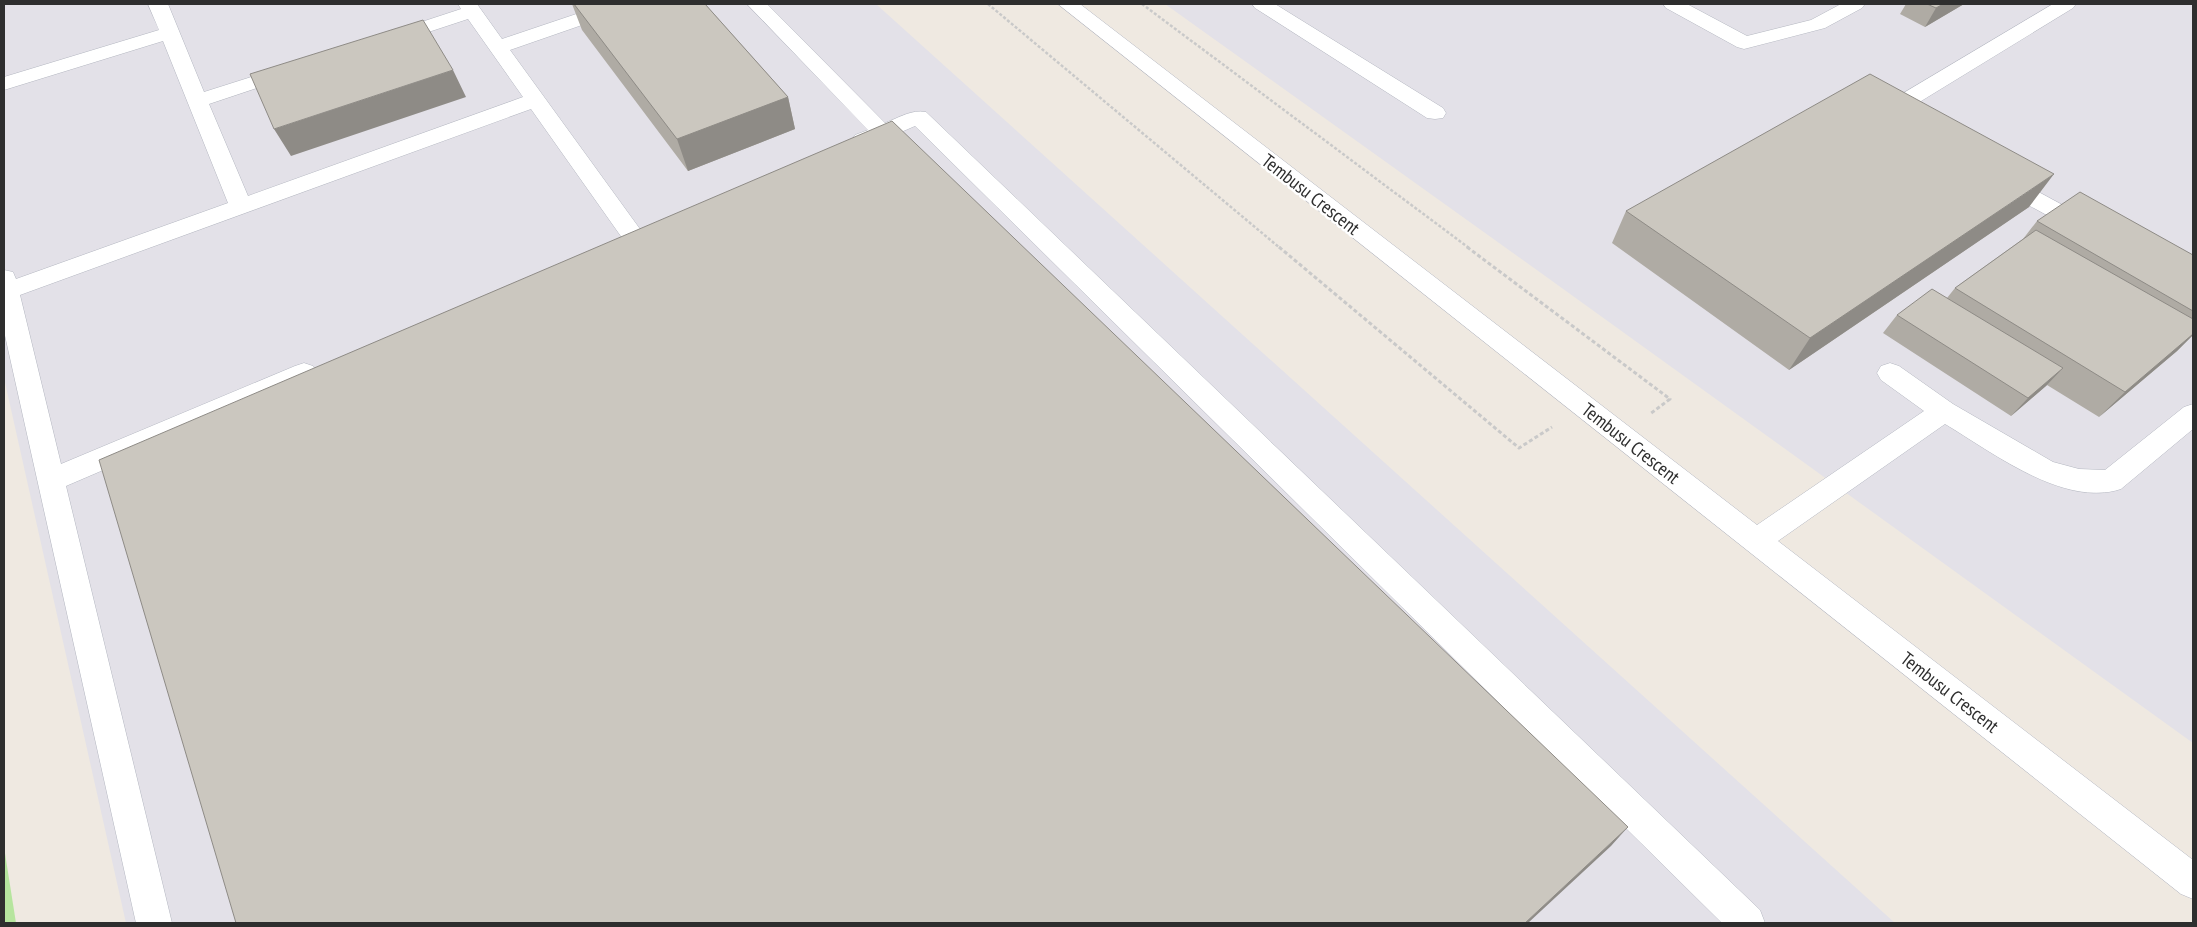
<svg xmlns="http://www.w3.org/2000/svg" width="2197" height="927" viewBox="0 0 2197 927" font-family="'PT Sans Narrow',sans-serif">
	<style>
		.industrial { fill: #e3e1e8 }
		.green { fill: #b6e59e }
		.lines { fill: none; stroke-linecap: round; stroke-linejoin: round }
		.minor-casing { stroke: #b4b7c1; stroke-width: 1 }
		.path-far1 { stroke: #c9c9c9; stroke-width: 2.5; stroke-dasharray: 3 2; stroke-linecap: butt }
		.path { stroke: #c9c9c9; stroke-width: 3; stroke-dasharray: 4 2.5; stroke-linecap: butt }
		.minor { fill: #fff; fill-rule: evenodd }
		.wall { fill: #afaba4 }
		.shaded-wall { fill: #8e8b86 }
		.building { fill: #cbc7bf; stroke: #8e8b86 }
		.labels { text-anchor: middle; stroke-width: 5; stroke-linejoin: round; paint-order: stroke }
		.street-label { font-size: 19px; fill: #2e2e2e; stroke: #fff }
	</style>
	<rect width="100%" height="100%" fill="#efe9e1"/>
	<!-- industrial -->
	<path class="industrial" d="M 4,4 L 876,4 L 1895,923 L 126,923 L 4,378 Z
		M 1165,4 L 2193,4 L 2193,743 L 1541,273 Z"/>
	<!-- green -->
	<path class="green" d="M 4,847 L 16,923 L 4,923 Z"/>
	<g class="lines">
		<!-- minor casing -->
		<g class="minor-casing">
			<path id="minor" d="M 148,4 L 168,4 L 204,92 L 289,65 L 296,67 L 299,71 L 296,75 L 209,104 L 248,196 L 523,97 L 468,19 L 392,44 L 385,42 L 382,38 L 385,34 L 461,9 L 458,4 L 477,4 L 502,39 L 606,4 L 633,4 L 631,8 L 510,50 L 645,236 L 641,242 L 633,244 L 625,242 L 531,109 L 20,295 L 61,464 L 295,366 L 304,363 L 313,366 L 317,373 L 313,380 L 66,486 L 172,923 L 136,923 L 4,331 L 4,270 L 13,272 L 16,279 L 228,203 L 163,41 L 4,90 L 4,77 L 159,30 Z
				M 747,4 L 767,4 L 885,123 C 898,118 912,109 926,112 L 1760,910 L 1765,923 L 1722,923 L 915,126 L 871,145 L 863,147 L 855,145 L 852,140 L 855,135 L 868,130 Z
				M 1058,4 L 1080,4 L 1757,525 L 1924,411 L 1881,380 L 1877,373 L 1881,366 L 1890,363 L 1899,366 L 1953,404 L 2053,462 L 2079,469 L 2105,470 L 2184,407 L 2193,404 L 2193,429 L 2121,489 C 2064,508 1992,452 1945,424 L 1778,541 L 2193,860 L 2193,899 L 2181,894 Z
				M 1252,4 L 1275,4 L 1443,108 L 1446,113 L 1443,118 L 1435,119 L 1427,118 L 1255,8 Z
				M 1663,4 L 1687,4 L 1747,36 L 1811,20 L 1841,4 L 1865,4 L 1862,8 L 1825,28 L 1744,49 L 1737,47 L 1666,8 Z
				M 2053,4 L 2076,4 L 2073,8 L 1895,117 L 1893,121 C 1884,123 1878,123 1872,115 L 1875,110 Z
				M 2003,175 L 2011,177 L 2094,222 L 2098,227 L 2094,232 L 2086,235 L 2078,232 L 1995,187 L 1992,182 L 1995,177 Z"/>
		</g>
		<!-- path-far1 -->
		<path class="path-far1" d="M 988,4 L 1280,248
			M 1142,4 L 1469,248"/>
		<!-- path -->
		<path class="path" d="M 1279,247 L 1519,448 L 1552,427
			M 1467,247 L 1670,399 L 1650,414"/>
		<!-- minor -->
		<use href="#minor" class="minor"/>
	</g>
	<!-- wall -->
	<path class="wall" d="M 572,4 L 705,4 L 788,97 L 795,129 L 688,171 L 582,30 Z
		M 1906,4 L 1964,4 L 1925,27 L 1900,14 Z
		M 2029,207 L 1789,370 L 1612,243 L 1626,211 Z
		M 2037,221 L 2193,255 L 2193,335 L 2177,351 L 2099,417 L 2047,385 L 2011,416 L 1883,333 L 1897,315 L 1947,298 L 1955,288 L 2023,239 Z"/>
	<!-- shaded-wall -->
	<path class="shaded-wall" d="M 1943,4 L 1964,4 L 1925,27 L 1936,8 Z
		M 453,70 L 466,97 L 291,156 L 274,129 Z
		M 788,97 L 795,129 L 688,171 L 677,139 Z
		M 2054,174 L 2029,207 L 1789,370 L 1810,338 Z
		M 2193,334 L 2193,335 L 2177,351 L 2099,417 L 2125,392 Z
		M 2063,368 L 2046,386 L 2011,416 L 2028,398 Z
		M 1628,827 L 1611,846 L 1528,923 L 1525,923 Z"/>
	<!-- building -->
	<path class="building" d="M 574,4 L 705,4 L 788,97 L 677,139 Z
		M 1927,4 L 1943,4 L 1936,8 Z
		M 423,20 L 453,70 L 274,129 L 250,74 Z
		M 1870,74 L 2054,174 L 1810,338 L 1626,211 Z
		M 892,121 L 1628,827 L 1525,923 L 236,923 L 99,460 Z
		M 2080,192 L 2193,255 L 2193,311 L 2037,221 Z
		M 2036,230 L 2193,319 L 2193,334 L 2125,392 L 1955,288 Z
		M 1932,289 L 2063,368 L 2028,398 L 1897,315 Z"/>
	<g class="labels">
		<!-- street labels -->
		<g class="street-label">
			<text transform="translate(1311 194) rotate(38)" y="7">Tembusu Crescent</text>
			<text transform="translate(1631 443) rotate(38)" y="7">Tembusu Crescent</text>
			<text transform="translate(1950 692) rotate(38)" y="7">Tembusu Crescent</text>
		</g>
	</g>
	<!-- border -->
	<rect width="2197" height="927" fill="none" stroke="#2e2e2e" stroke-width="10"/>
</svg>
